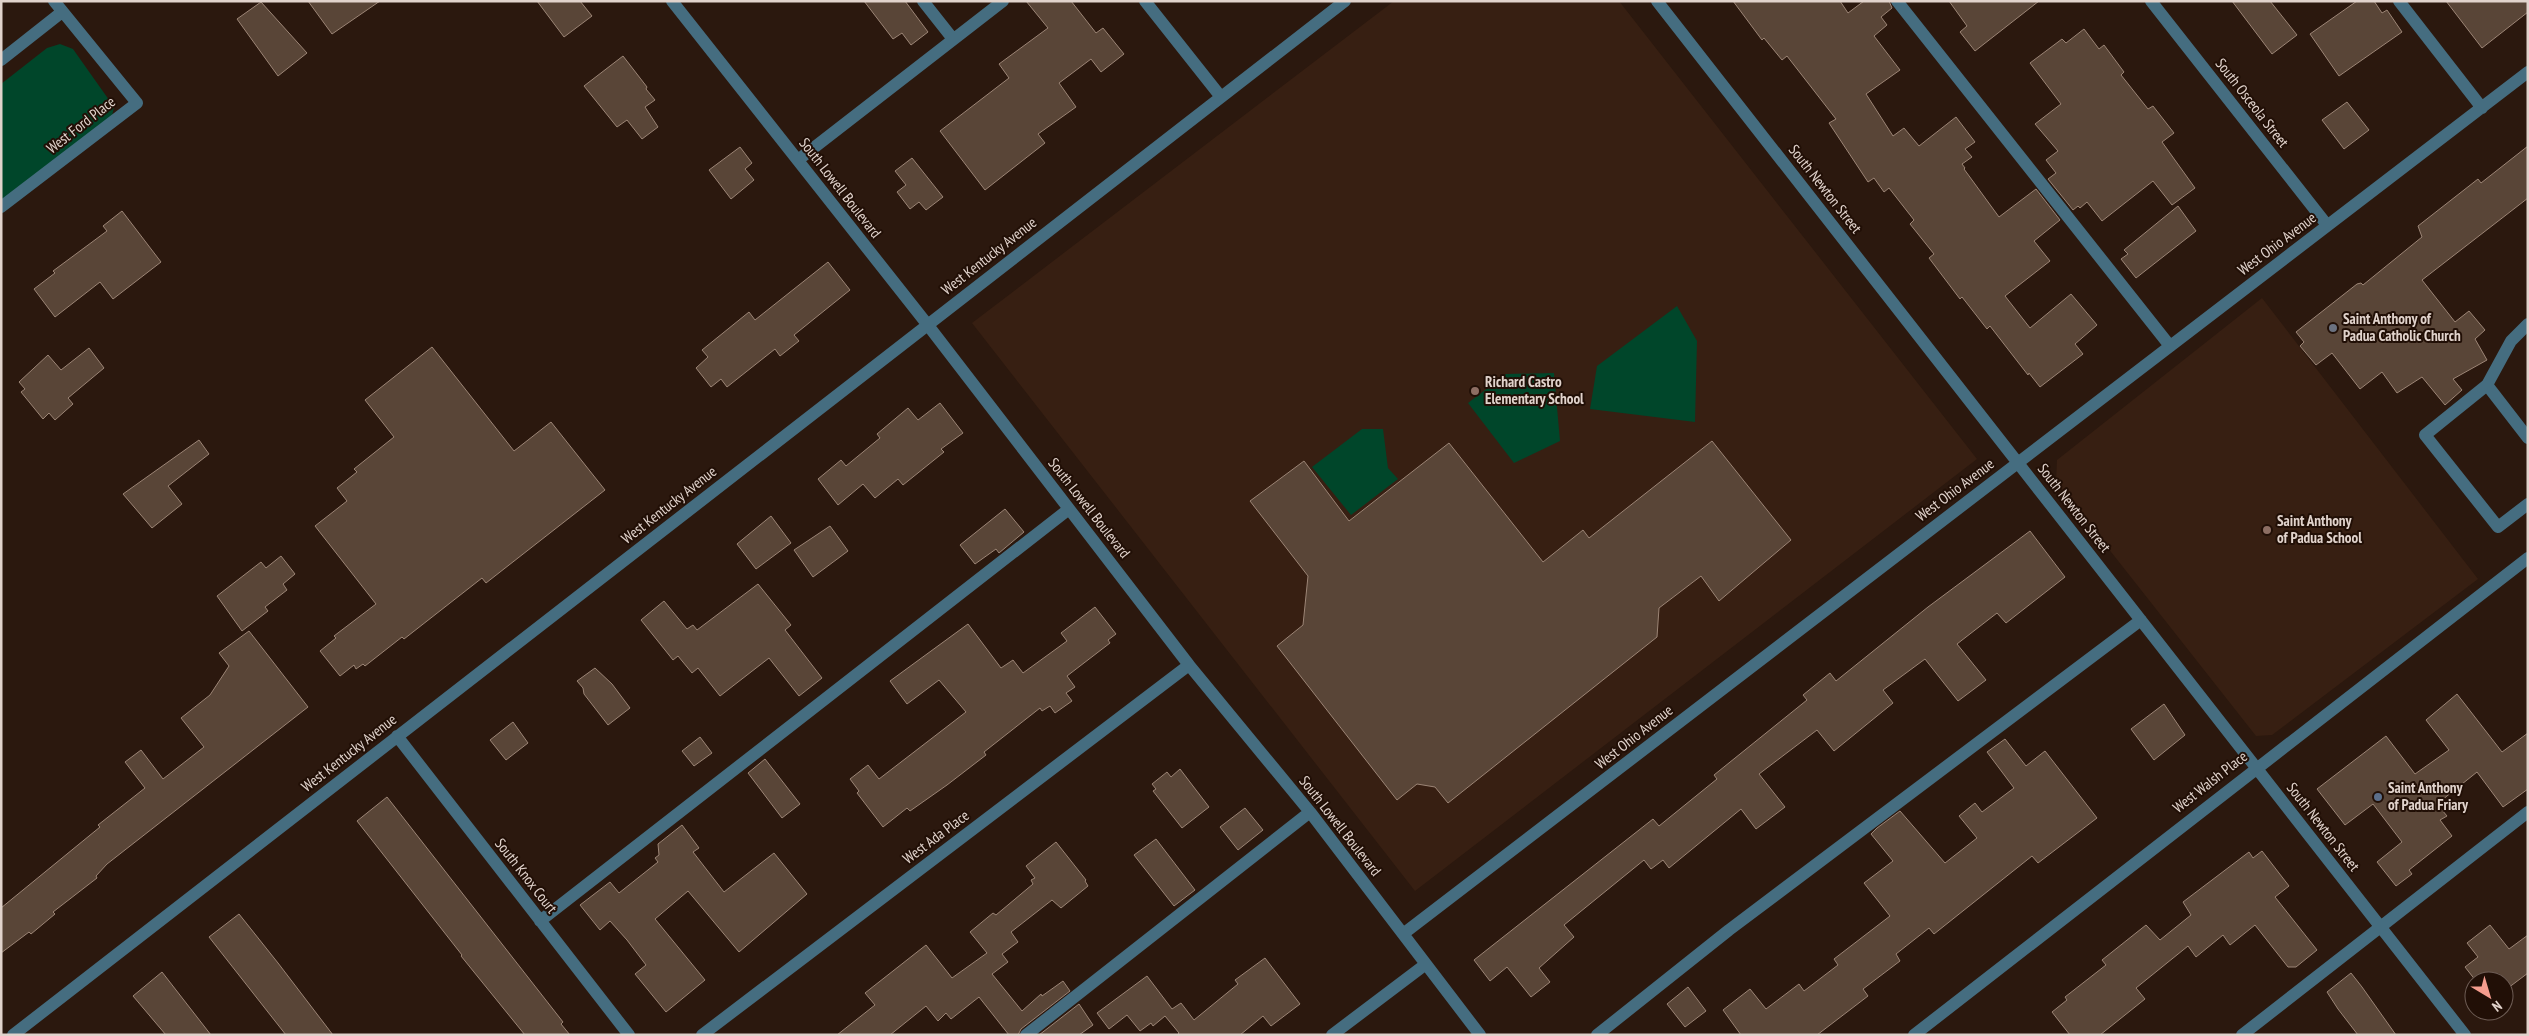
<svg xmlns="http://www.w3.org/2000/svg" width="2529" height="1036" viewBox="0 0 2529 1036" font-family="'PT Sans Narrow',sans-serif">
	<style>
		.built { fill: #371f12 }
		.green { fill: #00462a }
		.building { fill: #594537; stroke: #9c8576 }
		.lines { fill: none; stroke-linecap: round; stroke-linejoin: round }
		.minor { stroke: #456d80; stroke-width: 12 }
		.worship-dot { fill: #6b7280; stroke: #210f06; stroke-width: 2 }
		.education-dot { fill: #8d6e63; stroke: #210f06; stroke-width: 2 }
		.service-dot { fill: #5c6f8a; stroke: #210f06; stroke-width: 2 }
		.labels { text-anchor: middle; stroke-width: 4; stroke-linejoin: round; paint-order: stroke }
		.street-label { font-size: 15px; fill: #e1d3cc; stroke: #210f06 }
		.poi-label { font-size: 15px; font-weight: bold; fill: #e1d3cc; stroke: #210f06; text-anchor: start }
	</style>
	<rect width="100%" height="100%" fill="#2b180e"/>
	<!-- built -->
	<path class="built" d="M 1394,1 L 1619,1 L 1977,459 L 1415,891 L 972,323 Z
		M 2262,298 L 2478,579 L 2272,735 L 2256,736 L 2056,482 L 2057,460 Z"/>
	<!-- green -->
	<path class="green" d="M 60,44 L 73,49 L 114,107 L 112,116 L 1,204 L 1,84 L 47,48 Z
		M 1677,306 L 1697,341 L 1695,422 L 1590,409 L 1597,366 Z
		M 1554,373 L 1560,441 L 1514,463 L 1468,403 L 1506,374 Z
		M 1362,429 L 1383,429 L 1388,468 L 1398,479 L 1351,515 L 1312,467 Z"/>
	<!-- building -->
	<path class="building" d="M 308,1 L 380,1 L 332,34 Z
		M 537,1 L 580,1 L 592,16 L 564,37 Z
		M 864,1 L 905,1 L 928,32 L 911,45 L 902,33 L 893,39 Z
		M 1026,1 L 1071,1 L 1096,33 L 1103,28 L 1124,54 L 1101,72 L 1091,59 L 1059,83 L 1076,107 L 1038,134 L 1045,143 L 985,190 L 940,131 L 1009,78 L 999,64 L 1048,28 Z
		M 1733,1 L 1840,1 L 1848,13 L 1864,1 L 1889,1 L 1892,8 L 1881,17 L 1887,25 L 1874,36 L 1900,70 L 1866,94 L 1893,136 L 1904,128 L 1919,146 L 1956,117 L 1975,142 L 1965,149 L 1972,157 L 1962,164 L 1965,168 L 1964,169 L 1999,217 L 2036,189 L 2060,220 L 2034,241 L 2050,261 L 2005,296 L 2030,328 L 2071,294 L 2097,325 L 2075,344 L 2083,354 L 2040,387 L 2029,373 L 2028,375 L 1990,326 L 1987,329 L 1962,297 L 1960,299 L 1929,258 L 1934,254 L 1910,224 L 1914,220 L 1889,188 L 1884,192 L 1874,178 L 1868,182 L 1829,123 L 1836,119 L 1787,56 L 1782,60 L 1764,38 L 1762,40 Z
		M 1949,1 L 2039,1 L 1975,51 L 1960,32 L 1967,26 Z
		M 2232,1 L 2270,1 L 2297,35 L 2272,54 Z
		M 2357,1 L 2374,1 L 2382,13 L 2387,10 L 2402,32 L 2339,76 L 2310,34 Z
		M 2446,1 L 2528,1 L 2528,12 L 2482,48 Z
		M 261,2 L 307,53 L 278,76 L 237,19 Z
		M 2084,29 L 2099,49 L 2104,45 L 2124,72 L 2121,75 L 2148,109 L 2153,106 L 2174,133 L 2162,142 L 2195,188 L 2172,205 L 2153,181 L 2102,221 L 2087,202 L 2080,208 L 2078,206 L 2073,210 L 2048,179 L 2056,173 L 2046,160 L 2058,151 L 2035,124 L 2061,104 L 2030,63 L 2062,39 L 2066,43 Z
		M 623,56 L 647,87 L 646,89 L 655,100 L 645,107 L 658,127 L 642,139 L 627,120 L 617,127 L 584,86 Z
		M 2347,102 L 2369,130 L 2344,149 L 2322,120 Z
		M 2528,146 L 2528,198 L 2422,280 L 2455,322 L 2469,311 L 2485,330 L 2475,339 L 2487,360 L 2453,379 L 2462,390 L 2445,405 L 2422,377 L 2397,393 L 2382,372 L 2360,389 L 2332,353 L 2316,365 L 2300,346 L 2304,342 L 2296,332 L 2357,284 L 2361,283 L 2363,285 L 2422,237 L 2418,226 L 2478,179 L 2481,183 Z
		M 740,147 L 752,163 L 745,169 L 754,180 L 731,199 L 709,170 Z
		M 912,158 L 943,197 L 926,210 L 919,202 L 910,209 L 897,192 L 906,185 L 895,171 Z
		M 2178,206 L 2196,231 L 2136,278 L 2121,259 L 2128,254 L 2124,250 Z
		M 122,211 L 161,262 L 113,299 L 100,282 L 55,317 L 34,289 L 55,273 L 53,271 L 107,231 L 103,226 Z
		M 828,262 L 850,290 L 794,335 L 799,341 L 780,356 L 775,349 L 727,387 L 721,379 L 711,387 L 696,368 L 708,357 L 702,350 L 749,312 L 755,320 Z
		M 432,347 L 514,451 L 551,422 L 605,490 L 486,583 L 482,578 L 404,639 L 402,637 L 365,666 L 363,664 L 356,669 L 354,665 L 340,676 L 320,651 L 336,638 L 334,636 L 376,604 L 315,526 L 347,501 L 337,488 L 357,472 L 354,469 L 394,437 L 365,400 Z
		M 89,348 L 104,368 L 68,398 L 73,404 L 55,420 L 49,413 L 43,419 L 21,392 L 25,389 L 19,382 L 48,355 L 61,370 Z
		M 940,403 L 963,433 L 941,449 L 944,452 L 903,485 L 898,479 L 875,498 L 863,484 L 838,505 L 818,479 L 841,460 L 846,466 L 880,438 L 877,434 L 908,408 L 918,420 Z
		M 199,440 L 209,454 L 168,486 L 182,504 L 152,528 L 123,494 Z
		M 1712,441 L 1791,540 L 1719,601 L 1701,576 L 1659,608 L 1657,637 L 1448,803 L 1435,787 L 1417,784 L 1397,800 L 1277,646 L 1303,625 L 1308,576 L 1250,501 L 1304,461 L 1349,521 L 1449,443 L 1543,562 L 1583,530 L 1589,538 Z
		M 1005,509 L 1024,532 L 999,553 L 996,549 L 975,564 L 960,545 Z
		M 771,516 L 791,543 L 756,569 L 737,544 Z
		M 830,526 L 848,551 L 813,577 L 794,550 Z
		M 2030,531 L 2065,577 L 2006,623 L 1997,613 L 1957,644 L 1986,680 L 1958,701 L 1925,659 L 1883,690 L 1893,703 L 1834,751 L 1817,730 L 1759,774 L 1785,807 L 1756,829 L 1741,809 L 1669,868 L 1663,860 L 1651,869 L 1644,860 L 1564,925 L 1574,937 L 1539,968 L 1550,982 L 1531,997 L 1507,967 L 1490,981 L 1474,960 L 1653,819 L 1659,826 L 1717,779 L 1714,775 L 1807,700 L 1803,695 L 1830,673 L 1836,681 L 1928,607 Z
		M 281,556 L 295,574 L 283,584 L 287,590 L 265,607 L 268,611 L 242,631 L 217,596 L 261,562 L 266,568 Z
		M 758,584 L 791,625 L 785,630 L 822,678 L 799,696 L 769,658 L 720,696 L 698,668 L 692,673 L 678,656 L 673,660 L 641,620 L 664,601 L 687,629 L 693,625 L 697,630 Z
		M 1095,607 L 1116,634 L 1108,640 L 1110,643 L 1067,676 L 1075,687 L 1066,693 L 1072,701 L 1055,713 L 1050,706 L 1042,711 L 1040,708 L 984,752 L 986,755 L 947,785 L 910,811 L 907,808 L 883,827 L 857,793 L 859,791 L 850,779 L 868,765 L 879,779 L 966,712 L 939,680 L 907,704 L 890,681 L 968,624 L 1001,668 L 1013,660 L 1023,673 L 1067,641 L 1061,633 Z
		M 249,631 L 308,707 L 107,864 L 96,876 L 97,878 L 53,912 L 55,914 L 31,934 L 29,932 L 1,953 L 1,908 L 100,827 L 98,825 L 145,788 L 125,762 L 141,750 L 163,779 L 204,747 L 181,718 L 210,695 L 229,666 L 219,653 Z
		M 595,668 L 612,684 L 630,708 L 608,725 L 584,694 L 583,688 L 577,681 Z
		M 2457,694 L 2502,752 L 2528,733 L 2528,789 L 2503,807 L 2477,772 L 2437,804 L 2447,816 L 2440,820 L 2452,836 L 2409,870 L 2412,874 L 2396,886 L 2377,862 L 2402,842 L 2373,804 L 2345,825 L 2317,789 L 2386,736 L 2415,774 L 2449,750 L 2426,720 Z
		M 2164,704 L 2185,735 L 2154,760 L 2131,729 Z
		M 513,722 L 528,743 L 506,760 L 490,740 Z
		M 700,737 L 712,753 L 694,766 L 682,751 Z
		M 2005,739 L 2026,766 L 2045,751 L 2097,818 L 2038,863 L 2032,856 L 1934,934 L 1929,928 L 1896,954 L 1900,961 L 1863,989 L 1868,996 L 1817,1035 L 1741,1035 L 1723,1010 L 1750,989 L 1766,1009 L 1799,984 L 1804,991 L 1838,965 L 1834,959 L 1890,916 L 1864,883 L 1893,861 L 1871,834 L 1877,828 L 1900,811 L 1945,863 L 1977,838 L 1959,816 L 1975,803 L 1982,812 L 2014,788 L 1987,752 Z
		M 765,759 L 800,804 L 782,818 L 748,773 Z
		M 1180,769 L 1209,807 L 1182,828 L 1153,791 L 1156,789 L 1152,784 L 1167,772 L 1171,777 Z
		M 387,797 L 563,1022 L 561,1024 L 570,1035 L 525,1035 L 461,956 L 462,955 L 357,821 Z
		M 1245,808 L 1263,830 L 1238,850 L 1220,827 Z
		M 682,825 L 699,848 L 693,852 L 724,892 L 774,853 L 807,894 L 739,952 L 688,891 L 655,919 L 705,980 L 666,1012 L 635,974 L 646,965 L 627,940 L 610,921 L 600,930 L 580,905 L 610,882 L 619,893 L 658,862 L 655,858 L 659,855 L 658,844 Z
		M 1156,839 L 1195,890 L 1174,906 L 1134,855 Z
		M 1056,842 L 1086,880 L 1085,881 L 1088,886 L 1061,908 L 1052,900 L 1011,932 L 1018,942 L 1002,954 L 1008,962 L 992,974 L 1022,1011 L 1041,994 L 1042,996 L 1063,981 L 1070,991 L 1021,1029 L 1018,1035 L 1009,1035 L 979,997 L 951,1019 L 946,1013 L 938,1021 L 926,1006 L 890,1035 L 837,1035 L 875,1005 L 865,993 L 926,945 L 952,978 L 987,953 L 970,932 L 993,913 L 996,915 L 1033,884 L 1031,880 L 1035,878 L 1026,866 Z
		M 2262,851 L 2289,886 L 2275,897 L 2317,950 L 2296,967 L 2288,967 L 2255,925 L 2230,945 L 2223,935 L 2196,957 L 2188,946 L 2136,988 L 2145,999 L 2100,1035 L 2070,1035 L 2052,1012 L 2067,1000 L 2065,997 L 2106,965 L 2102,960 L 2146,925 L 2160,940 L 2191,915 L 2183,902 L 2249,852 L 2253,858 Z
		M 239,914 L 278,963 L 333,1035 L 286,1035 L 209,937 Z
		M 2490,925 L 2509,949 L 2528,935 L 2528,973 L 2504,991 L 2504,981 L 2476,981 L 2465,967 L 2478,957 L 2467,943 Z
		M 1265,958 L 1300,1004 L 1271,1026 L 1263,1016 L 1240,1035 L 1177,1035 L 1179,1033 L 1165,1016 L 1153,1026 L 1151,1023 L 1140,1031 L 1127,1015 L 1109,1029 L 1097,1013 L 1147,976 L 1172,1009 L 1181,1003 L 1194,1020 L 1238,984 L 1235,980 Z
		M 162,972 L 211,1035 L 166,1035 L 133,996 Z
		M 2351,973 L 2362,987 L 2396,1035 L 2358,1035 L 2338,1009 L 2327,992 Z
		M 1688,987 L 1706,1011 L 1685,1027 L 1667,1004 Z
		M 1079,1004 L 1093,1025 L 1079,1035 L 1039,1035 Z"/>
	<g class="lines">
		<!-- minor -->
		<path class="minor" d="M 672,1 L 927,324 L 1189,665 L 1310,812 L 1480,1035
			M 923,1 L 953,39
			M 1145,1 L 1221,97
			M 1657,1 L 2465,1035
			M 1897,1 L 2170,346
			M 2151,1 L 2327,225
			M 2399,1 L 2482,108
			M 1,60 L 62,12
			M 798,160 L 1003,1
			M 1,207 L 137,103 L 54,1
			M 2487,385 L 2511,341 L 2528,324
			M 2528,438 L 2487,385 L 2425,435 L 2498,527 L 2528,504
			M 397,736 L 629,1035
			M 540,921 L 1069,509
			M 1403,934 L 2528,72
			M 13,1035 L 1345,1
			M 702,1035 L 1189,665
			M 1026,1035 L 1310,812
			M 1332,1035 L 1426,964
			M 1597,1035 L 1729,930 L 2141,620
			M 1914,1035 L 2528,558
			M 2242,1035 L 2528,812"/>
	</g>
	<!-- markers -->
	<circle class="worship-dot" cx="2333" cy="328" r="5"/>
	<g class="education-dot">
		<circle cx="1475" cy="391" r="5"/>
		<circle cx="2267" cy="530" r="5"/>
	</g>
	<circle class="service-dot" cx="2378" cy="797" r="5"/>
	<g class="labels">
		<!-- street labels -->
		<g class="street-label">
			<text transform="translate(2252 103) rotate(52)" y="5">South Osceola Street</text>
			<text transform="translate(81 125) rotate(-38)" y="5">West Ford Place</text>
			<text transform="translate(840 188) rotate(52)" y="5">South Lowell Boulevard</text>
			<text transform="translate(1825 189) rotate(52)" y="5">South Newton Street</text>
			<text transform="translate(2277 244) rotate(-37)" y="5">West Ohio Avenue</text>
			<text transform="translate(989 256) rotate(-38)" y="5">West Kentucky Avenue</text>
			<text transform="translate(1955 490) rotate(-37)" y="5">West Ohio Avenue</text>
			<text transform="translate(669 505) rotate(-38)" y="5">West Kentucky Avenue</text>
			<text transform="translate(1089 508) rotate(52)" y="5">South Lowell Boulevard</text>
			<text transform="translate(2074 508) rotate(52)" y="5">South Newton Street</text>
			<text transform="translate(1634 737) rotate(-38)" y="5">West Ohio Avenue</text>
			<text transform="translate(349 753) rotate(-38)" y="5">West Kentucky Avenue</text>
			<text transform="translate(2210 782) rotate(-38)" y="5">West Walsh Place</text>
			<text transform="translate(1340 826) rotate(52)" y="5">South Lowell Boulevard</text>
			<text transform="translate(2323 827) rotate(52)" y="5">South Newton Street</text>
			<text transform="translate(936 837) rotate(-37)" y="5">West Ada Place</text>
			<text transform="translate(526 876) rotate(52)" y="5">South Knox Court</text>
		</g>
		<!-- poi labels -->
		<g class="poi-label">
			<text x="2343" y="324">Saint Anthony of<tspan x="2343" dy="17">Padua Catholic Church</tspan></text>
			<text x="1485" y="387">Richard Castro<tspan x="1485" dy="17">Elementary School</tspan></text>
			<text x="2277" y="526">Saint Anthony<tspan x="2277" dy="17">of Padua School</tspan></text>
			<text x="2388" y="793">Saint Anthony<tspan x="2388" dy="17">of Padua Friary</tspan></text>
		</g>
	</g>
	<!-- border -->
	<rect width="2529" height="1036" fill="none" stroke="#e1d3cc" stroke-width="5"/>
	<!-- north arrow -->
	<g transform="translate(2489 996) rotate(142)"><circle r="24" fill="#210f06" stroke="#6e5d55"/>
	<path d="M0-4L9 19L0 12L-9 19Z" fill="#f59d8e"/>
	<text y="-8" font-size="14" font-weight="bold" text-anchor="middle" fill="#e1d3cc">N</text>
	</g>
</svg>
